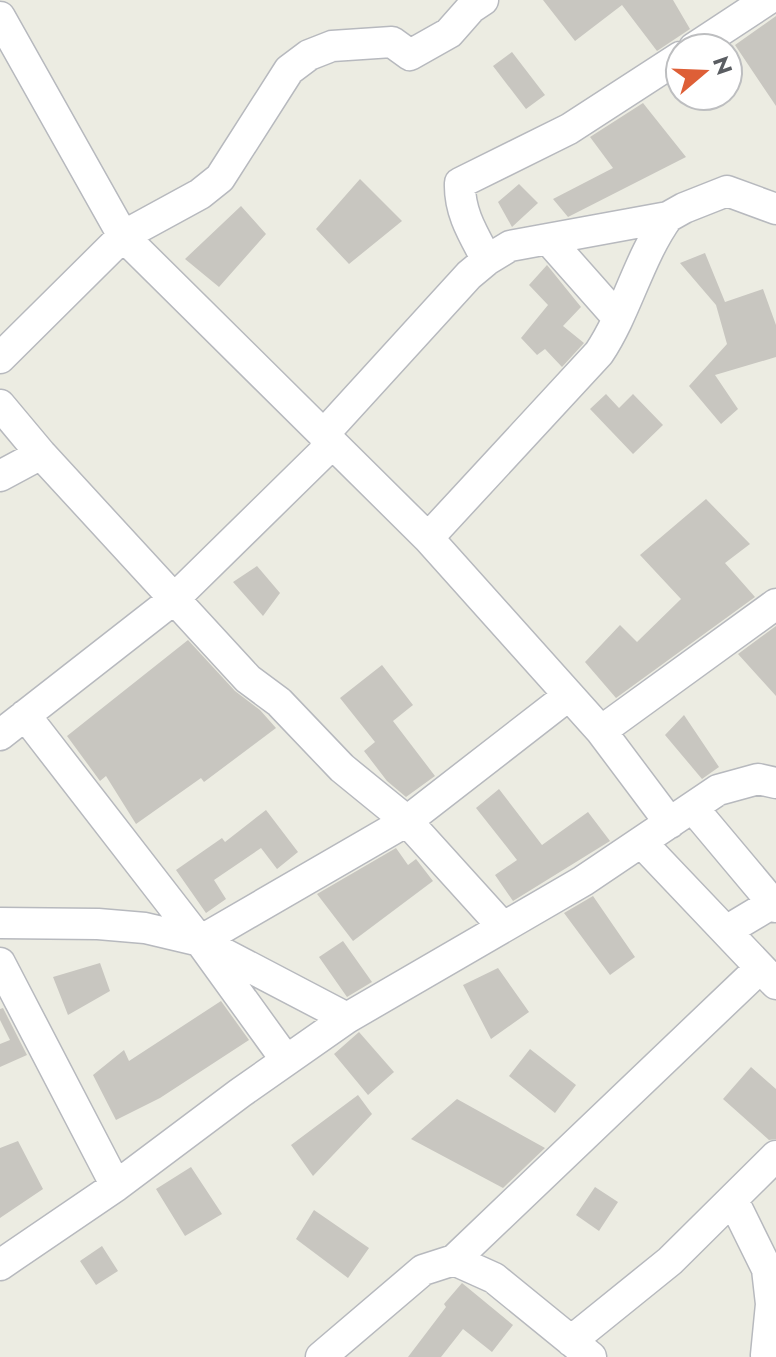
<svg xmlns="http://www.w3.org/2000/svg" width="776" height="1357" viewBox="0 0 776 1357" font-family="Jost,sans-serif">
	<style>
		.building { fill: #c8c6c0 }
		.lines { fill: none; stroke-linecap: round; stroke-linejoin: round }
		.minor-casing { stroke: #b7b9be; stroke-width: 33 }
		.minor { stroke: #fff; stroke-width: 30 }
	</style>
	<rect width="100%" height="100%" fill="#ecece2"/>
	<!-- building -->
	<path class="building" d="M 543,0 L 673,0 L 690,29 L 657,51 L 622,5 L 575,41 Z
		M 776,16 L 776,106 L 735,45 Z
		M 512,52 L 545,95 L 526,109 L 493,66 Z
		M 643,103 L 686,157 L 568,217 L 553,199 L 613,168 L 590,137 Z
		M 360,179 L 402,221 L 349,264 L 316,229 Z
		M 519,184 L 538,203 L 512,227 L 498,202 Z
		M 241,206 L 266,234 L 219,287 L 185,259 Z
		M 705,253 L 725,302 L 763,289 L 776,325 L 776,357 L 715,375 L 738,409 L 721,424 L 689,386 L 727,344 L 716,305 L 680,263 Z
		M 547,265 L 581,307 L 563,326 L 584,343 L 562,367 L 545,349 L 537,355 L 521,338 L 548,305 L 529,285 Z
		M 606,394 L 619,408 L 633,394 L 663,425 L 633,454 L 590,409 Z
		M 706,499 L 750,544 L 725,563 L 755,597 L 616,698 L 585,662 L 620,625 L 637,642 L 681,599 L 640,555 Z
		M 257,566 L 280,593 L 263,616 L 233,582 Z
		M 776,626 L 776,696 L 738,654 Z
		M 188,640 L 235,691 L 260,710 L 276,728 L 204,782 L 201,778 L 136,824 L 106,776 L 100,781 L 67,736 Z
		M 382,665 L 413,705 L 393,721 L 435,776 L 406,797 L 387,781 L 364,751 L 375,742 L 340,698 Z
		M 684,715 L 719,767 L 702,779 L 665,735 Z
		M 499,789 L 542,845 L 588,812 L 610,841 L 513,901 L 495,875 L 517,860 L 476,808 Z
		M 266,810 L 298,852 L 277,869 L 261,848 L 214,880 L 226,899 L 206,913 L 176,870 L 222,838 L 225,842 Z
		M 396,848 L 408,865 L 416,859 L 433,881 L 353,941 L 317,894 Z
		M 593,896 L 635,957 L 610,975 L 564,913 Z
		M 343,941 L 372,982 L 347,997 L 319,957 Z
		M 100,963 L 110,991 L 68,1015 L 53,977 Z
		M 498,968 L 529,1012 L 491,1039 L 463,985 Z
		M 221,1001 L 249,1040 L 160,1098 L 116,1120 L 93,1075 L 124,1050 L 129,1061 Z
		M 3,1008 L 27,1055 L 0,1067 L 0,1044 L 10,1040 L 0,1020 L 0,1009 Z
		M 359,1032 L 394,1072 L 368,1095 L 334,1054 Z
		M 530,1049 L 576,1085 L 555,1113 L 509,1076 Z
		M 751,1067 L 776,1089 L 776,1139 L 769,1140 L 723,1099 Z
		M 358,1095 L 372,1114 L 313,1176 L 291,1145 Z
		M 457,1099 L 545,1148 L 503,1188 L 411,1139 Z
		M 18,1141 L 43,1189 L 0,1218 L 0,1148 Z
		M 191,1167 L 222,1214 L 185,1236 L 156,1189 Z
		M 595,1187 L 618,1202 L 599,1231 L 576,1215 Z
		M 314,1210 L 369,1248 L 348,1278 L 296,1239 Z
		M 102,1246 L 118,1271 L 96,1285 L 80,1261 Z
		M 462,1283 L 513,1325 L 492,1352 L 463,1329 L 441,1357 L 408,1357 L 446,1307 L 444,1304 Z"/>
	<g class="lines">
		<!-- minor casing -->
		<g class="minor-casing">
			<path id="minor" d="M 0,17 L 123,236 L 428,538 L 601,731 L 670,823
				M 694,48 L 767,0
				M 548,239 L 617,317
				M 487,260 C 473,234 459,212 460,183 L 569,129 L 680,57
				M 0,358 L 123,236 L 200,194 L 220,178 L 289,70 L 309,55 L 332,46 L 392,42 L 410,55 L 449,33 L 471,8 L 483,0
				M 0,405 L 41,454 L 248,679 L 279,702 L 342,768 L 407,821 L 503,927
				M 323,435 L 469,275 L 487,260 L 510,246 L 668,217 L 684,208 L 727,191 L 776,209
				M 0,476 L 41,454
				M 428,538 L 599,353 C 627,311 638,259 668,217
				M 25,715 L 200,941 L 286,1060
				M 601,731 L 776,604
				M 0,735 L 174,599 L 332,444
				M 693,808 L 776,907
				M 641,842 L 776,984
				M 0,923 L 98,924 L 145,928 L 200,941 L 347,1018
				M 726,931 L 776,901
				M 200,941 L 407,821 L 568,696
				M 0,963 L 116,1186
				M 733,1200 L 767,1269 L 771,1304 L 766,1355
				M 454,1260 L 494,1278 L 591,1357
				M 0,1265 L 116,1186 L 240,1093 L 347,1018 L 583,881 L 718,790 L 758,779 L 776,783
				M 571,1341 L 670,1261 L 776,1156
				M 321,1357 L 423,1270 L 454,1260 L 760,968"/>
		</g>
		<!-- minor -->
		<use href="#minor" class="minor"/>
	</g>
	<!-- north arrow -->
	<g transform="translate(704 72) rotate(71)"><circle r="38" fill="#ffffff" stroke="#bdbec0" stroke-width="2"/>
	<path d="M0-6L14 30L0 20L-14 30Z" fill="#de5f37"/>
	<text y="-12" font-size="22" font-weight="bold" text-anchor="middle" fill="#5a5d62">N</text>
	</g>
</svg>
